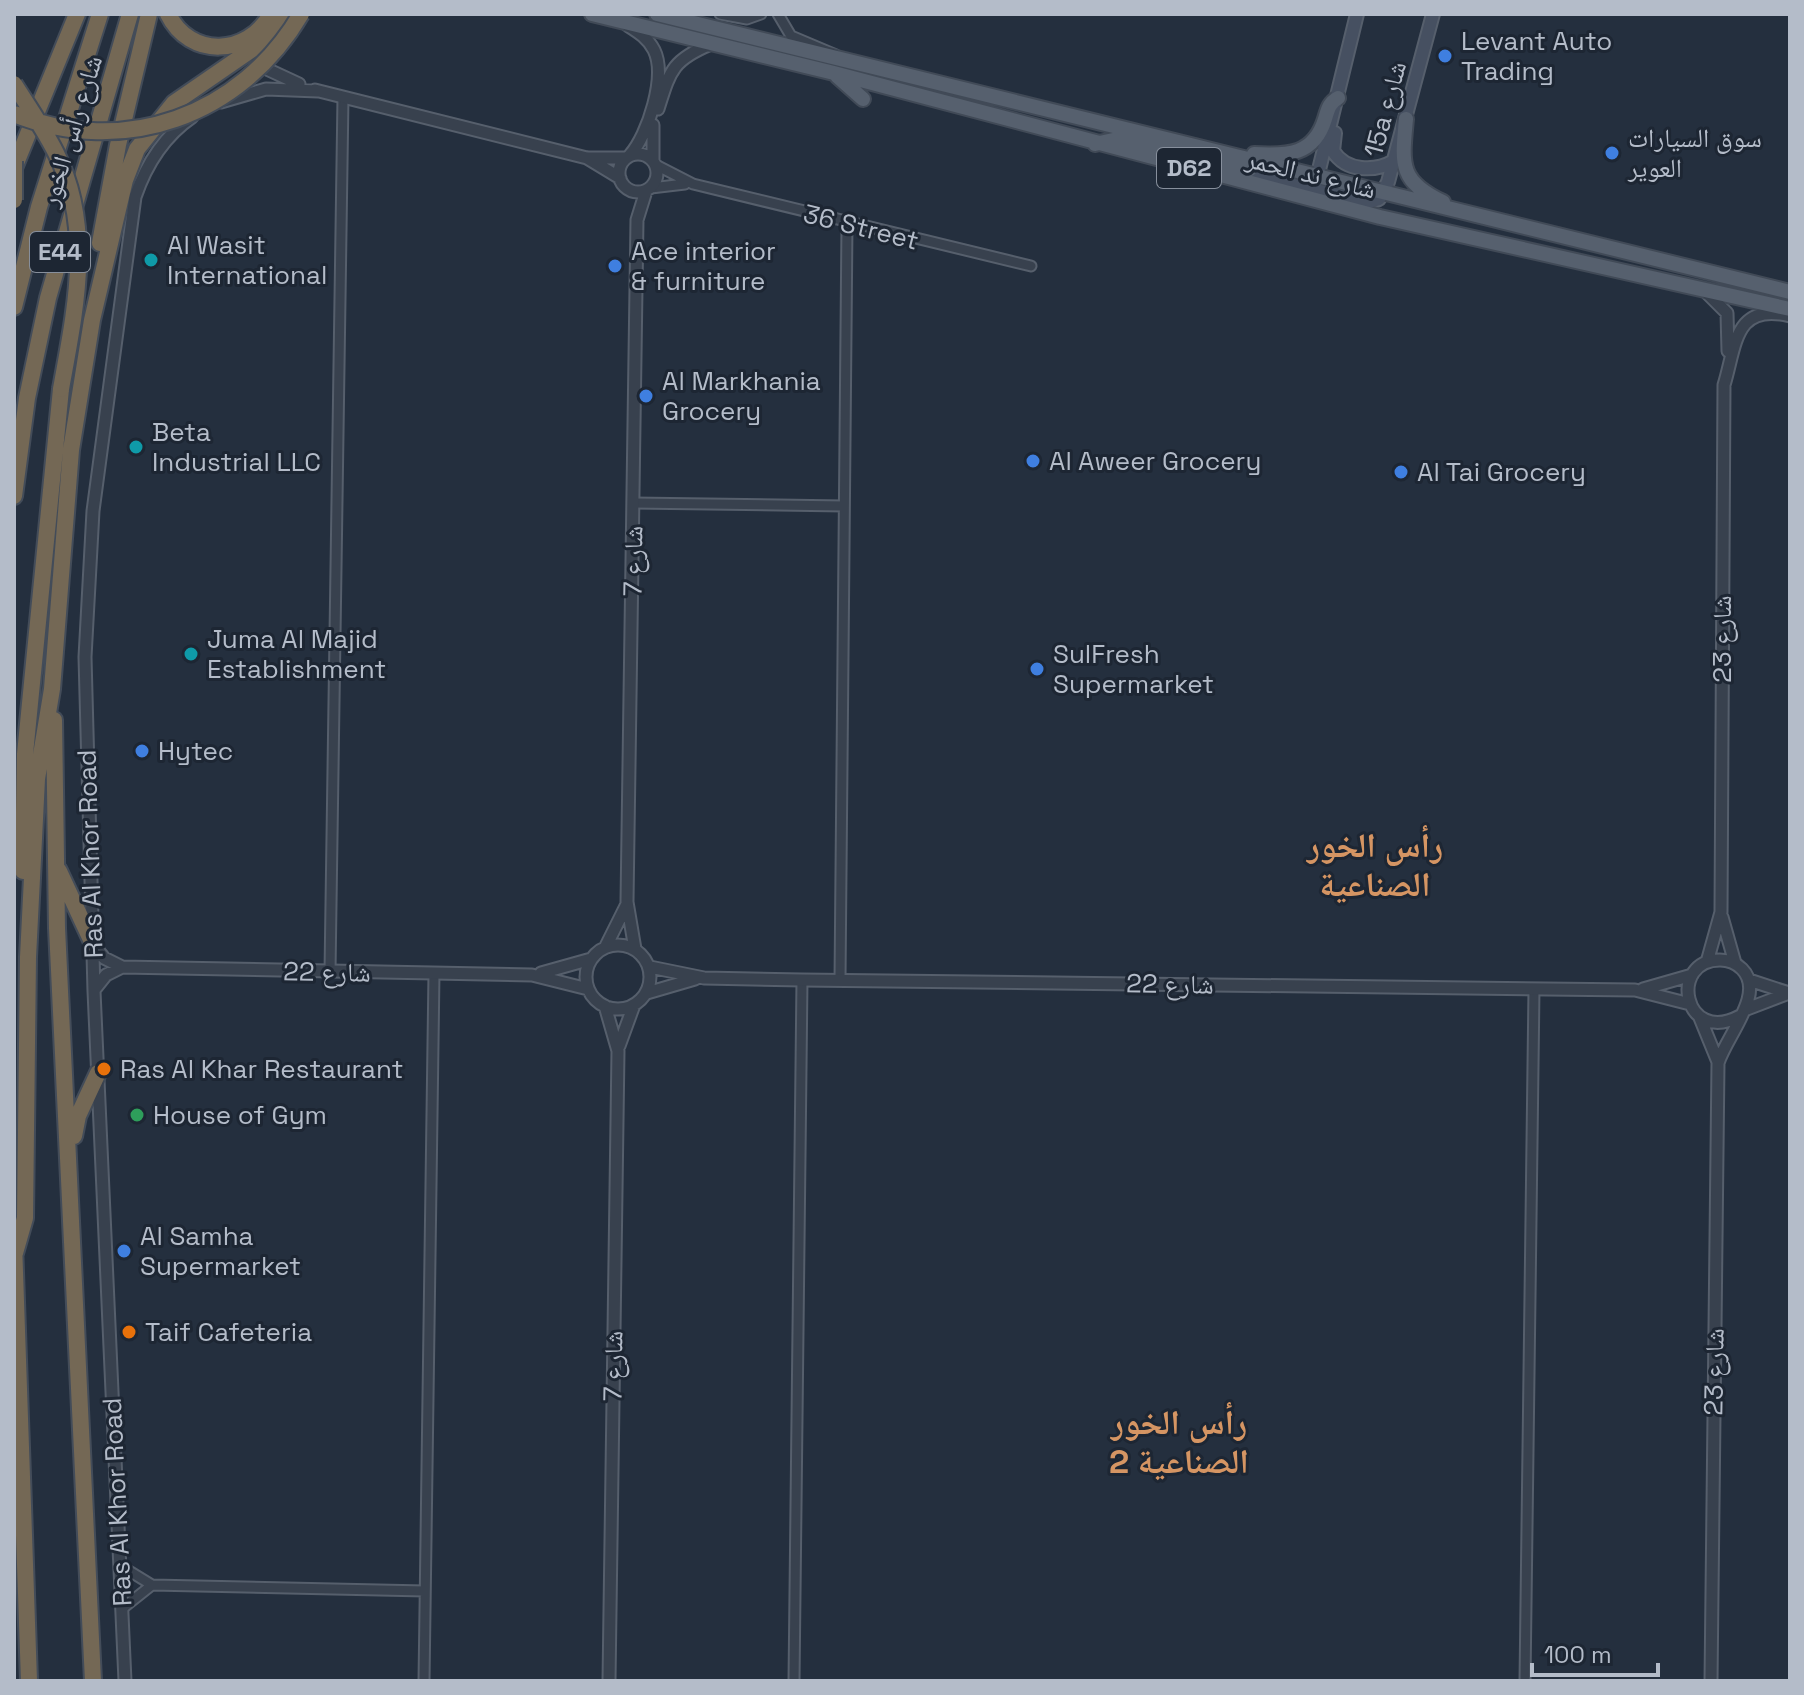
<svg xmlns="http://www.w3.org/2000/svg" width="1804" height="1695" viewBox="0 0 1804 1695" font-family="'Space Grotesk','Noto Naskh Arabic',sans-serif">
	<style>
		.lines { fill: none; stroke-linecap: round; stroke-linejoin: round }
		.minor-casing { stroke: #565f6c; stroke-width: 13 }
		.tertiary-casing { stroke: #565f6c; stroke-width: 15 }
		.secondary-casing { stroke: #565f6c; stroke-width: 16 }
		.primary-casing { stroke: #414a57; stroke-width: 18 }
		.motorway-casing { stroke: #434c59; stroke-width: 20 }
		.minor { stroke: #38414e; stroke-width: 9 }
		.tertiary { stroke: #38414e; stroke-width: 11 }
		.secondary { stroke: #465061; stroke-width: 12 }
		.primary { stroke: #56606e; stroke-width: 14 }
		.motorway { stroke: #746855; stroke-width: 16 }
		.motorway-bridge-casing { stroke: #434c59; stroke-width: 20; stroke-linecap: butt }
		.motorway-bridge { stroke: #746855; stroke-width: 16 }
		.shop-dot { fill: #3f7fe0; stroke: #1d2633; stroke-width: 3 }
		.culture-dot { fill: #0f9aa8; stroke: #1d2633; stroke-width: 3 }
		.food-dot { fill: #e8710a; stroke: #1d2633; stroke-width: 3 }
		.leisure-dot { fill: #2e9e5b; stroke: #1d2633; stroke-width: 3 }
		.labels { text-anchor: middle; stroke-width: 6; stroke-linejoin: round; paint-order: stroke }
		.shield { fill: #1d2633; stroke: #878f9c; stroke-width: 2 }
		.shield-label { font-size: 24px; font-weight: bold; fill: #b4bcc9 }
		.poi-label { font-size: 26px; fill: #b4bcc9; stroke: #1d2633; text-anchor: start }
		.street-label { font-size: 26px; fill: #b4bcc9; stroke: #1d2633 }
		.district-label { font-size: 34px; font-weight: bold; fill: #d59563; stroke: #1d2633 }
	</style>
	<rect width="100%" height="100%" fill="#242f3e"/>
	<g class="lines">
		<!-- minor casing -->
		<g class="minor-casing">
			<path id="minor" d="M 720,14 L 747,19 L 761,14
				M 778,14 L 791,36 L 836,55
				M 656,165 L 693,184 L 1031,266
				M 651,188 L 685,184
				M 634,503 L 844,506
				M 330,972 L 343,97
				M 840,980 L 847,224
				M 121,1566 L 152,1585 L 425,1591
				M 123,1608 L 152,1585
				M 424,1681 L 434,973
				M 794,1681 L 802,980
				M 1525,1681 L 1534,989"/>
		</g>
		<!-- tertiary casing -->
		<g class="tertiary-casing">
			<path id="tertiary" d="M 627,25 C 638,32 648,38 654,50 C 667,76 648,135 630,155
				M 256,64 L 299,84
				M 315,90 L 587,158 L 620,178
				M 221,102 L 266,89 L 318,91
				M 658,109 C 670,71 672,60 711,44
				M 653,125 L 653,160
				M619 173a19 19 0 1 1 38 0a19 19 0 1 1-38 0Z
				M 588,158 L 626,158
				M 1707,293 L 1727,313 L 1728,351
				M 1722,917 L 1735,963
				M 92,943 L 104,958 L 122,967 L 532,975 L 588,989
				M586 977a32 32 0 1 1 64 0a32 32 0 1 1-64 0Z
				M 606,946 L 626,906
				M 635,949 L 627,902 L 637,220 L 646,191
				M 1707,962 L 1721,912 L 1724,385 C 1736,346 1734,302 1790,316
				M 650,967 L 704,978 L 802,980 L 1635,990 L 1690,1004
				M 541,973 L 591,959
				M 1749,980 L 1789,993
				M 1643,989 L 1692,975
				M 94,990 L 106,975 L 122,967
				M 647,993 L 695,979
				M 605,1006 L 618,1051 L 609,1681
				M 1747,1009 L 1789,993
				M 1700,1018 L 1718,1062
				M 619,1046 L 634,1005
				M 125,1681 L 94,991 L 85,657 L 93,511 L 135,197 C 146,165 163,137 192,117
				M 1711,1681 L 1718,1063 C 1727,1035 1766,993 1742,969 C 1736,963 1728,960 1720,960 C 1668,960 1683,1046 1740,1016"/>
		</g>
		<!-- secondary casing -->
		<g class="secondary-casing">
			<path id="secondary" d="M 1335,133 L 1333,151 C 1346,172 1375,172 1394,161
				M 1236,172 L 1369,202 L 1379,199 L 1388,182 L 1433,14
				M 1316,182 L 1357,14"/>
		</g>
		<!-- primary casing -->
		<g class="primary-casing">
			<path id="primary" d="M 592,14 L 834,73 L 1380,217 L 1790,309
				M 657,14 L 1790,292
				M 837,76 L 863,99
				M 1406,119 C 1402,163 1398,181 1443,202
				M 1095,144 L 1122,138 L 1250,169
				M 1254,154 C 1288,156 1314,155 1325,119 C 1328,109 1329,103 1338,98"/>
		</g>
		<!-- motorway casing -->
		<g class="motorway-casing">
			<path id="motorway" d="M 168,14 C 190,59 248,56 271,14
				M 14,168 L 77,14
				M 100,243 L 118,145 L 149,14
				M 14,307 L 39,207 L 100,14
				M 14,496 L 27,398 L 48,298 L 130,14
				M 54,720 L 57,928 L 93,1681
				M 23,871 L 25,754 L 61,389
				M 59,871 L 92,942
				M 74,1136 L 78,1116 L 98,1073
				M 14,1243 L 29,1681
				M 15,1253 L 25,1218 L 28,957 L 37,779 L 52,689 L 71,450 L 92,320 L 125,180 L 137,149 L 174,103 L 251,50 L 290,14"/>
		</g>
		<!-- minor -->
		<use href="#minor" class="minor"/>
		<!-- tertiary -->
		<use href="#tertiary" class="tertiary"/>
		<!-- secondary -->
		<use href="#secondary" class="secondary"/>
		<!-- primary -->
		<use href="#primary" class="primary"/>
		<!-- motorway -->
		<use href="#motorway" class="motorway"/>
		<!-- motorway-bridge casing -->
		<g class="motorway-bridge-casing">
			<path id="motorway-bridge" d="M 14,84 C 28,106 44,129 56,153 C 94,228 75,311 61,389
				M 14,114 C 124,158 241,116 301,14
				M 14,161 L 14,200"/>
		</g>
		<!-- motorway-bridge -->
		<use href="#motorway-bridge" class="motorway-bridge"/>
	</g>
	<!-- markers -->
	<g class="shop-dot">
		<circle cx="1445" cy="56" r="8"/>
		<circle cx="1612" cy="153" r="8"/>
		<circle cx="615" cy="266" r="8"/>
		<circle cx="646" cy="396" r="8"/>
		<circle cx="1033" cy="461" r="8"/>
		<circle cx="1401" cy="472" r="8"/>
		<circle cx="1037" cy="669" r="8"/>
		<circle cx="142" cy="751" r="8"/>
		<circle cx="124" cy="1251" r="8"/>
	</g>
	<g class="culture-dot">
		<circle cx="151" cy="260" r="8"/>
		<circle cx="136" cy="447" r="8"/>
		<circle cx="191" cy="654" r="8"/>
	</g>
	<g class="food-dot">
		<circle cx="104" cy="1069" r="8"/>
		<circle cx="129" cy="1332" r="8"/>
	</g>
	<circle class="leisure-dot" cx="137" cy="1115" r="8"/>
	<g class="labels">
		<!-- shield labels -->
		<g class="shield">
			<rect x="1157" y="148" width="64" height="40" rx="6"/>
			<rect x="30" y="232" width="60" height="40" rx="6"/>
		</g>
		<g class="shield-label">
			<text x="1189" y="176">D62</text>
			<text x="60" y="260">E44</text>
		</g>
		<!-- poi labels -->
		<g class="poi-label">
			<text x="1461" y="50">Levant Auto<tspan x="1461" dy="30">Trading</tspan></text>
			<text x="1628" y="147">سوق السيارات<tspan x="1628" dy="30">العوير</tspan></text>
			<text x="167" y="254">Al Wasit<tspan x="167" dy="30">International</tspan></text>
			<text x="631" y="260">Ace interior<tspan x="631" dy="30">&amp; furniture</tspan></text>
			<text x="662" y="390">Al Markhania<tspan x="662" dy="30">Grocery</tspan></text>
			<text x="152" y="441">Beta<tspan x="152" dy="30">Industrial LLC</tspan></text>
			<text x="1049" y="470">Al Aweer Grocery</text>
			<text x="1417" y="481">Al Tai Grocery</text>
			<text x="207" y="648">Juma Al Majid<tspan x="207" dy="30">Establishment</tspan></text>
			<text x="1053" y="663">SulFresh<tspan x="1053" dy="30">Supermarket</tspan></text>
			<text x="158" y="760">Hytec</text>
			<text x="120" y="1078">Ras Al Khar Restaurant</text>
			<text x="153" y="1124">House of Gym</text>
			<text x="140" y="1245">Al Samha<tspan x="140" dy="30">Supermarket</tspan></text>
			<text x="145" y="1341">Taif Cafeteria</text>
		</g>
		<!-- street labels -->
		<g class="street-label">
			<text transform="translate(1385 109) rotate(-75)" y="9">15a شارع</text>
			<text transform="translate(71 131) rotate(-73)" y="9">شارع رأس الخور</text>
			<text transform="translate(1311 174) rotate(14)" y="9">شارع ند الحمر</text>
			<text transform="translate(861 227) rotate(14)" y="9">36 Street</text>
			<text transform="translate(633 561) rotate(-89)" y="9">شارع 7</text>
			<text transform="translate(1722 639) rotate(-90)" y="9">شارع 23</text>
			<text transform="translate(90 854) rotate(-92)" y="9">Ras Al Khor Road</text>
			<text transform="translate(327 972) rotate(1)" y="9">شارع 22</text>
			<text transform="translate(1170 984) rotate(1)" y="9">شارع 22</text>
			<text transform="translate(613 1366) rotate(-89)" y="9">شارع 7</text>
			<text transform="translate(1714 1372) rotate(-89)" y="9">شارع 23</text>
			<text transform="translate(117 1502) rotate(-93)" y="9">Ras Al Khor Road</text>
		</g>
		<!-- district labels -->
		<g class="district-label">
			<text x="1375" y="857">رأس الخور<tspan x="1375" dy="39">الصناعية</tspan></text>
			<text x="1179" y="1434">رأس الخور<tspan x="1179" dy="39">الصناعية 2</tspan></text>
		</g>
	</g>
	<!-- border -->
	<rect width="1804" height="1695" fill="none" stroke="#b4bcc9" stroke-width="32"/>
	<!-- scale -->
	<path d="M1532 1663v12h126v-12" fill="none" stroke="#b4bcc9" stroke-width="4"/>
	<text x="1544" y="1663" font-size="24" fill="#b4bcc9" stroke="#1d2633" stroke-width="6" paint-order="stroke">100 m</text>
</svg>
